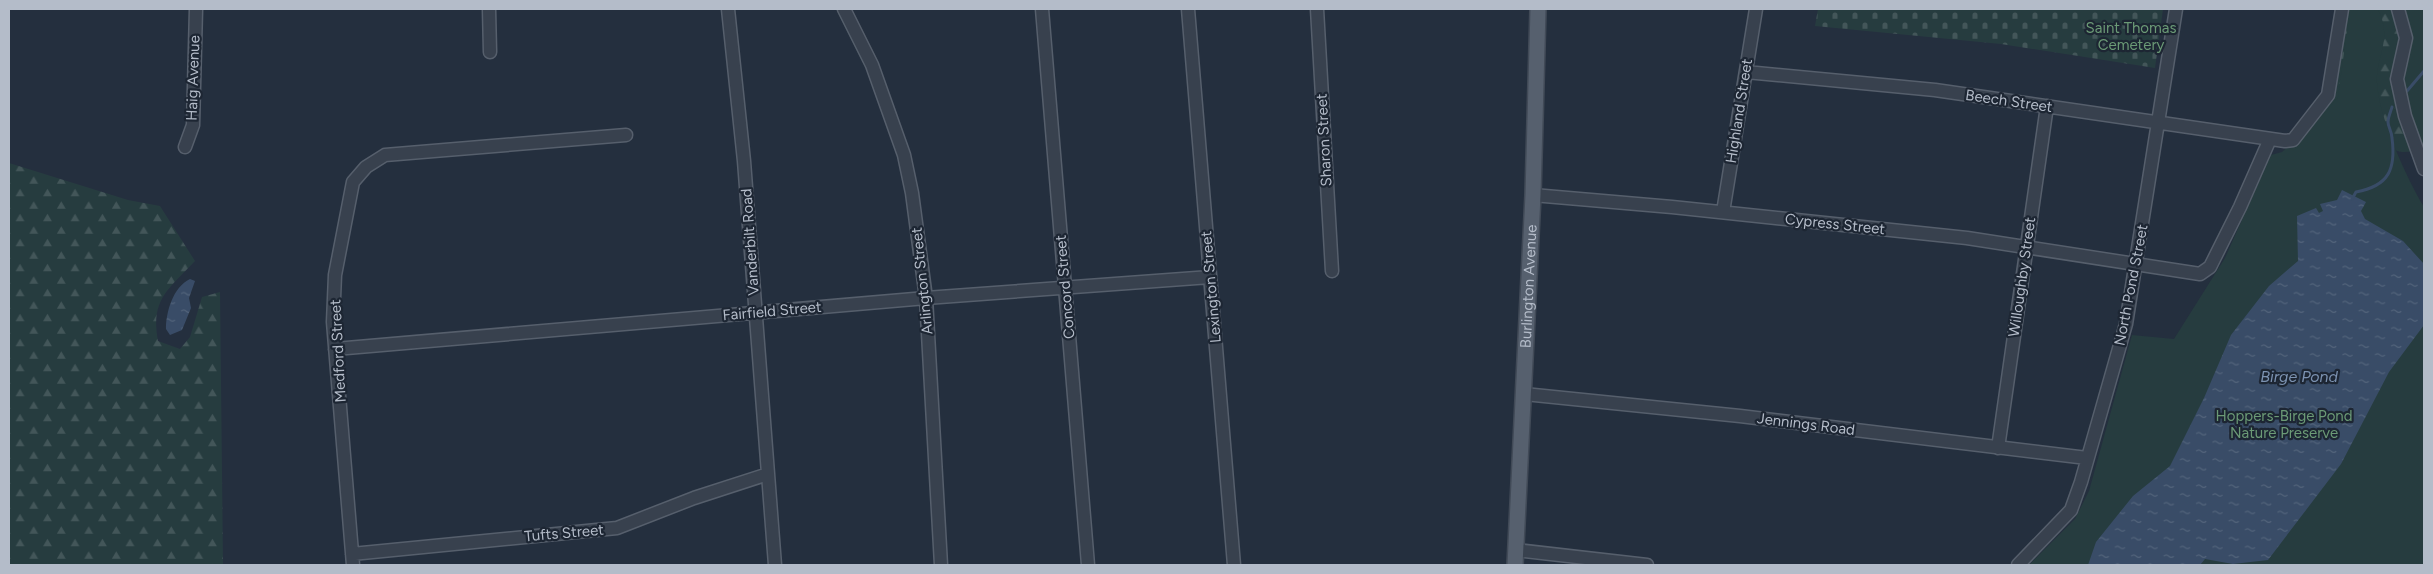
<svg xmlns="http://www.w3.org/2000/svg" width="2433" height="574" viewBox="0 0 2433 574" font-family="Figtree,sans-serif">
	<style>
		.forest { fill: url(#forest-firs) }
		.cemetery { fill: url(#cemetery-stones) }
		.park { fill: #263c3f }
		.water { fill: url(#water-ripples) }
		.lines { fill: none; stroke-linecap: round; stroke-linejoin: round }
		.stream { stroke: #394c67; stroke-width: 3 }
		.minor-casing { stroke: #565f6c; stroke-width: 15 }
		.major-casing { stroke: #414a57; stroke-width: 18 }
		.minor { stroke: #38414e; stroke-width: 12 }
		.major { stroke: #56606e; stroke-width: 15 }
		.labels { text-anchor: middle; stroke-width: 4.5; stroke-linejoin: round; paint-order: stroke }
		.park-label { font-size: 15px; fill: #6b9a76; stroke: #1d2633 }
		.street-label { font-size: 15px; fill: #b4bcc9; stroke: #1d2633 }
		.water-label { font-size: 16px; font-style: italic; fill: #7c92b1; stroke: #1d2633 }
	</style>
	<defs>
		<pattern id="forest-firs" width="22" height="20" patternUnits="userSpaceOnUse" patternTransform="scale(1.25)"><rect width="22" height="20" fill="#263c3f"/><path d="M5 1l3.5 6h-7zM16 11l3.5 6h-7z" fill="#435659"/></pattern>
		<pattern id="cemetery-stones" width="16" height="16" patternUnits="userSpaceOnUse" patternTransform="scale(1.25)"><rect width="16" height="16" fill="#263c3f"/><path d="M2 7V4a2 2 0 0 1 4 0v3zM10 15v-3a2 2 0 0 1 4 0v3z" fill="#435659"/></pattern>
		<pattern id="water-ripples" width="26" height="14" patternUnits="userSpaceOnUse" patternTransform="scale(1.25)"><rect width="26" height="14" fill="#394c67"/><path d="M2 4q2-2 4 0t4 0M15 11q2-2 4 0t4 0" fill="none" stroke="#53647b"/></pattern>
	</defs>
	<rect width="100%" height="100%" fill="#242f3e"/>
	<!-- forest -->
	<path class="forest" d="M 2348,9 L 2424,9 L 2424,151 L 2402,152 L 2310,130 L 2335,96 Z
		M 9,163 L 128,200 L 160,206 L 195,261 C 169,289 150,299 158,341 L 180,349 L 190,337 L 202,297 L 220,292 L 223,565 L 9,565 Z"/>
	<!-- cemetery -->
	<path class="cemetery" d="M 1818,9 L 2163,9 L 2155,68 L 2001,44 L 1815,26 Z"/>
	<!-- park -->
	<path class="park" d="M 2350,9 L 2378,9 C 2391,36 2380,49 2377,75 C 2374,108 2407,179 2424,207 L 2424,565 L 2029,565 L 2075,519 L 2089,491 L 2132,335 L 2174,339 L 2225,258 L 2271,155 L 2282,152 L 2324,114 L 2338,97 Z
		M 2394,9 L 2424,9 L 2424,176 C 2413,153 2396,123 2392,97 C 2388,68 2404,38 2394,9 Z"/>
	<!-- water -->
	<path class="water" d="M 2342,190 L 2366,202 L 2361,211 L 2365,219 L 2403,241 L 2424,264 L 2424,325 L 2389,372 L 2341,464 L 2268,560 L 2233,564 L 2205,559 L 2200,565 L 2088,565 L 2096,542 L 2133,496 L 2170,466 L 2204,398 L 2231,335 L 2269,286 L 2298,261 L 2297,216 L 2316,208 L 2319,213 L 2323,211 L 2320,204 L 2337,200 Z
		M 190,279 L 195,281 L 189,298 L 191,308 L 182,330 L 170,335 L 166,329 C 166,312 173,287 190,279 Z"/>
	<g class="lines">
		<!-- stream -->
		<path class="stream" d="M 2407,91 L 2424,71
			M 2352,199 L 2356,192 C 2389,186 2396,169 2392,138 C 2392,132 2388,127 2388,122 C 2388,117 2391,111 2392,107"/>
		<!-- minor casing -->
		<g class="minor-casing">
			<path id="minor" d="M 489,9 L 490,52
				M 728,9 L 744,161 L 775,565
				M 844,9 L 872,65 L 904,155 L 912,193 L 926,298 L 941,565
				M 1042,9 L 1088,565
				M 1188,9 L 1234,565
				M 1317,9 L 1332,271
				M 2398,9 L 2406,38 L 2397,79 L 2405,116 L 2424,169
				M 1746,72 L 1935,90 L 2285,141 L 2293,140 L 2328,95 L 2342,9
				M 185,147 L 193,125 L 196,9
				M 1533,195 L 1672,207 L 1967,238 L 2200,274 L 2210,267 L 2240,207 L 2270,139
				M 1723,212 L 1756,9
				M 335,349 L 926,298 L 1210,277
				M 1524,394 L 1740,416 L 2087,458
				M 1998,448 L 2047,106
				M 1516,550 L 1647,565
				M 352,554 L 617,528 L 694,498 L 768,474
				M 353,565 L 333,322 L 335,275 L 353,182 L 366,167 L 385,155 L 626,135
				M 2018,565 L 2071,510 L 2081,482 L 2126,324 L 2176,9"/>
		</g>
		<!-- major casing -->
		<g class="major-casing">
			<g id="major">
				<path id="s1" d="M 1515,565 L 1533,195 L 1538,9"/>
			</g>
		</g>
		<!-- minor -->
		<use href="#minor" class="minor"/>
		<!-- major -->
		<use href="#major" class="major"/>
	</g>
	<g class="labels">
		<!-- park labels -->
		<g class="park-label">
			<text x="2131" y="33">Saint Thomas<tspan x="2131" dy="17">Cemetery</tspan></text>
			<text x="2284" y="421">Hoppers-Birge Pond<tspan x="2284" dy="17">Nature Preserve</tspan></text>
		</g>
		<!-- street labels -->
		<g class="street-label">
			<text transform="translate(193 78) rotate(-88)" y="5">Haig Avenue</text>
			<text transform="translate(2009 101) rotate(8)" y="5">Beech Street</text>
			<text transform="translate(1739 111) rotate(-81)" y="5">Highland Street</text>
			<text transform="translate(1324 140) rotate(-93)" y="5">Sharon Street</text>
			<text transform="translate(1835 224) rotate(6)" y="5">Cypress Street</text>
			<text transform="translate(750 242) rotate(-94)" y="5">Vanderbilt Road</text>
			<text transform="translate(2022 277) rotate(-82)" y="5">Willoughby Street</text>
			<text transform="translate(922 281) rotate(-96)" y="5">Arlington Street</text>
			<text transform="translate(2131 285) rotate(-79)" y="5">North Pond Street</text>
			<text transform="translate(1065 287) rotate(-95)" y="5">Concord Street</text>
			<text transform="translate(1211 287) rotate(-95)" y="5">Lexington Street</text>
			<text dy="5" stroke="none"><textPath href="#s1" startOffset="279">Burlington Avenue</textPath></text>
			<text transform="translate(772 311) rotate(-5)" y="5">Fairfield Street</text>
			<text transform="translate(338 351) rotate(-93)" y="5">Medford Street</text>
			<text transform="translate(1806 424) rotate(7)" y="5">Jennings Road</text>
			<text transform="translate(564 533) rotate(-5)" y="5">Tufts Street</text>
		</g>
		<!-- water labels -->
		<g class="water-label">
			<text x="2299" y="382">Birge Pond</text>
		</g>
	</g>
	<!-- border -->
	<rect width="2433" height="574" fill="none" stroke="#b4bcc9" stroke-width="20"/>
</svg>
